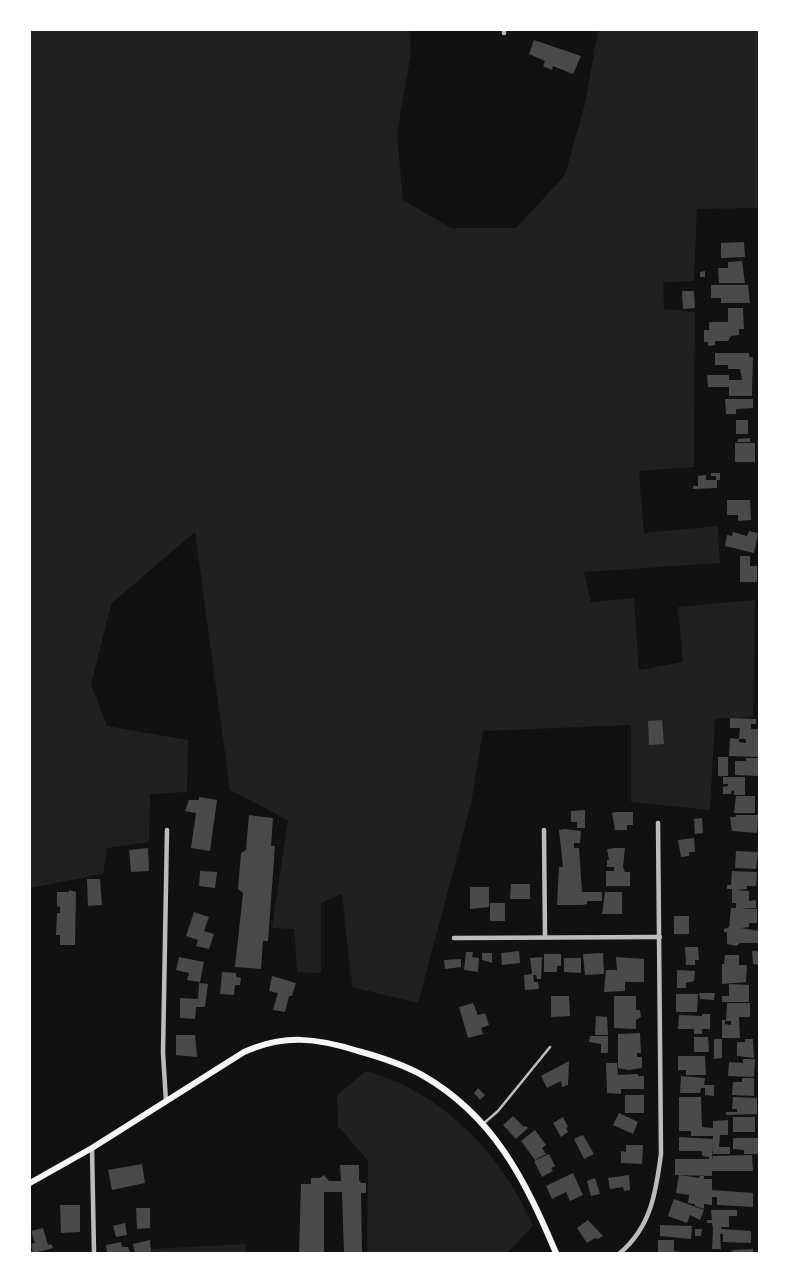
<svg xmlns="http://www.w3.org/2000/svg" width="789" height="1283" viewBox="0 0 789 1283" font-family="Lato,sans-serif">
	<style>
		.green { fill: #202020 }
		.building { fill: #4a4a4a; fill-rule: evenodd }
		.lines { fill: none; stroke-linecap: round; stroke-linejoin: round }
		.service { stroke: #bcbcbc; stroke-width: 2.5 }
		.minor { stroke: #bcbcbc; stroke-width: 4.5 }
		.secondary { stroke: #f5f5f5; stroke-width: 6 }
	</style>
	<rect width="100%" height="100%" fill="#111"/>
	<g class="green">
		<path d="M30,30H409L411,52L397,134L403,200L451,228H516L565,175L585,104L598,30H759V208L697,209L694,281L663,282L664,309L695,312L694,467L639,471L644,533L718,526L720,563L584,572L591,602L634,598L639,670L683,662L678,607L755,600L753,717L715,719L710,810L631,802V725L483,731L471,804L418,1003L352,987L342,894L321,903V973L297,972L294,929L272,928L288,820L230,790L195,532L111,604L91,684L107,726L188,740L187,792L150,794L149,842L107,848L103,874L30,888Z"/>
		<path d="M366,1071C441,1091 503,1155 533,1226L507,1253H367L368,1161L338,1126L337,1095Z"/>
		<path d="M246,1244V1253H151L152,1249Z"/>
	</g>
	<g class="building">
		<path d="M534,40L581,56L573,74L553,66L552,70L543,66L545,61L529,54Z"/>
		<path d="M744,242L745,257L721,258V243Z"/>
		<path d="M742,261L745,283H719L718,268H728V262Z"/>
		<path d="M705,271V277H700V272Z"/>
		<path d="M711,285H748L750,303H721V298H711Z"/>
		<path d="M682,291H694L695,308L683,309Z"/>
		<path d="M728,308H743L744,329H739V335L731,336L728,341H715V345L708,346V342H704V330H709V322H728Z"/>
		<path d="M715,353H749V357H753L752,396H729V387H708L707,375H729V380H742L740,369H728V365H715Z"/>
		<path d="M725,399H753V408L736,409V414H726Z"/>
		<rect x="736" y="420" width="12" height="14"/>
		<path d="M750,438V442H737L738,439Z"/>
		<rect x="735" y="443" width="20" height="19"/>
		<path d="M711,473H720V480H716V476H711Z"/>
		<path d="M706,475V480H717V488L693,489V486H698V476Z"/>
		<path d="M727,500H750L751,520L738,521V515H727Z"/>
		<path d="M749,531L758,533L754,553L725,546L727,535L732,536L733,532L747,536Z"/>
		<path d="M740,556H750V566H757V582H740Z"/>
		<path d="M730,718L756,719V724H751V729H759V757L729,756L730,738L739,739L740,728H730ZM739,739H746V743L739,742Z"/>
		<path d="M662,720L664,744L649,745L648,721Z"/>
		<rect x="718" y="757" width="10" height="19"/>
		<path d="M746,758H759V776L735,775V761H746Z"/>
		<path d="M723,777H745V795H734V791L732,790L731,794H723V787L728,786V784H723Z"/>
		<path d="M736,796H755V813H734Z"/>
		<path d="M199,797L217,800L210,851L191,848L196,813L185,811L189,800H199Z"/>
		<path d="M585,810V828H577V822H571V811Z"/>
		<path d="M615,812H633V825H627V830H615L612,813Z"/>
		<path d="M249,815L273,818L271,846H275L268,941H263L261,969L235,967L243,893L238,889L241,853L246,850Z"/>
		<path d="M736,815H758L757,833L732,831L730,817H736Z"/>
		<path d="M702,818L703,833L695,834L694,819Z"/>
		<path d="M565,829L581,831L580,843H574V848H579L582,892H602V901H587V904L582,905H557L559,867H563L559,830Z"/>
		<path d="M694,838L695,852H689V856L681,857L678,840Z"/>
		<path d="M148,848L149,871L131,872L129,850Z"/>
		<path d="M614,848H625L623,867L625,872H630V886H606V871H614V867H607V860H609L607,849Z"/>
		<path d="M736,851L758,852L756,869L735,868Z"/>
		<path d="M200,871L217,872L215,888L199,886Z"/>
		<path d="M732,871L757,872L756,886H747V889L737,890L749,891V901L756,900V908L740,909H757V923H749V927L741,928L759,931V943H740L736,946L727,944V932H724V929L729,927L731,908H736V903H732V889H727V885H731Z"/>
		<path d="M87,879H100L102,905L88,906Z"/>
		<path d="M511,884H530V899H510Z"/>
		<path d="M470,887H489V907L470,909Z"/>
		<path d="M69,890L76,892L75,945H60V935H56L57,913H60V906L57,907V892H69Z"/>
		<path d="M605,892H622V914H602Z"/>
		<rect x="490" y="903" width="15" height="18"/>
		<path d="M194,912L209,917L204,931L214,934L209,949L196,946L198,940L186,936Z"/>
		<rect x="674" y="916" width="15" height="18"/>
		<path d="M685,947H698L699,960H695V965H686Z"/>
		<path d="M519,951L520,963L502,965L501,953Z"/>
		<path d="M752,951H759V965L753,964Z"/>
		<path d="M466,952H473L472,957L479,958L478,972L464,970Z"/>
		<path d="M482,953H492V963L482,960Z"/>
		<path d="M603,953L604,974L585,975L583,954Z"/>
		<path d="M544,954H561V966H557V972H544Z"/>
		<path d="M725,955H739V965H747L746,982L722,984V964H724Z"/>
		<path d="M179,957L204,962L200,982L187,980L189,973L176,970Z"/>
		<path d="M542,957L541,979H537L536,975H533L534,982H538L539,989L525,990L524,975L532,974L530,958Z"/>
		<path d="M616,957L644,959V982H625V991L604,992L606,970H617Z"/>
		<path d="M564,958H581V973L564,972Z"/>
		<path d="M461,959V967L445,969L444,960Z"/>
		<path d="M677,970L695,971L694,981L686,983V988H677Z"/>
		<path d="M222,972L236,973V977L241,978L240,985H235L234,995L220,994Z"/>
		<path d="M272,976L296,983L292,996H289L285,1012L273,1010L278,993L269,991Z"/>
		<path d="M199,983L208,984L205,1007H196L195,1019L180,1018V998L198,999Z"/>
		<path d="M729,984L749,985V1002H722V996H729Z"/>
		<path d="M699,993H715L714,1000L700,999Z"/>
		<path d="M676,994H698L697,1012H676Z"/>
		<path d="M551,996H569L570,1016L551,1017Z"/>
		<path d="M614,996H636V1010H640L641,1017L636,1020V1029L614,1028Z"/>
		<path d="M473,1003L478,1015L485,1013L489,1025L481,1028L483,1034L468,1038L459,1007Z"/>
		<path d="M727,1003H750V1017H739L740,1038H722V1020H725V1024L731,1025V1021H726Z"/>
		<path d="M702,1014H710V1029H702V1034H694V1029H678L679,1015L702,1016Z"/>
		<path d="M596,1016L607,1017L608,1035H595Z"/>
		<path d="M640,1033L641,1053H637V1057H642V1068L629,1070L618,1068V1034Z"/>
		<path d="M176,1035H195L197,1057L176,1055Z"/>
		<path d="M590,1036H608V1053H601V1044L589,1042Z"/>
		<path d="M694,1037H708L709,1052H694Z"/>
		<path d="M714,1039H722V1058L714,1059Z"/>
		<path d="M745,1039H753L754,1058L737,1056V1042H745Z"/>
		<path d="M678,1056H705L706,1075H686V1070H678Z"/>
		<path d="M743,1059H755L754,1077L728,1076L729,1062L743,1063Z"/>
		<path d="M569,1061L568,1085L562,1087L561,1081L547,1088L541,1076Z"/>
		<path d="M606,1063H617L618,1075L638,1074V1076H644V1089H621V1094L607,1093Z"/>
		<path d="M681,1076L705,1078L704,1085H714V1096L705,1095V1088H701L700,1093H680Z"/>
		<path d="M742,1078H754V1096L732,1095L733,1082H742Z"/>
		<path d="M478,1088L485,1095L480,1100L474,1093Z"/>
		<rect x="625" y="1095" width="19" height="18"/>
		<path d="M679,1097H701L702,1127L713,1128V1121L728,1120V1135H720L719,1147H730V1154H713V1146L712,1161L713,1156L752,1155L753,1171H712V1176L675,1175V1159H709V1157L702,1156V1151H679V1137L713,1139V1136H691V1131H679Z"/>
		<path d="M733,1097L757,1098V1114L726,1115V1112H737V1109H732Z"/>
		<path d="M619,1113L638,1122L633,1134L613,1125Z"/>
		<path d="M513,1116L524,1127L526,1126L528,1128L516,1139L503,1125Z"/>
		<path d="M563,1117L568,1127L566,1128L568,1132L561,1137L553,1123Z"/>
		<rect x="733" y="1117" width="22" height="15"/>
		<path d="M535,1130L546,1145L542,1148L546,1154L535,1160L521,1141Z"/>
		<path d="M583,1135L594,1154L584,1159L574,1139Z"/>
		<path d="M733,1138H759V1154H744V1150L733,1149Z"/>
		<path d="M626,1145H643L642,1164L621,1163V1151L626,1152Z"/>
		<path d="M549,1154L555,1166L551,1168L553,1171L542,1177L534,1161Z"/>
		<path d="M142,1164L145,1183L112,1190L108,1170Z"/>
		<path d="M340,1165H359V1180L361,1183H366V1193H361L362,1253H344L342,1192H324V1253H299L301,1184H311V1178H320L324,1175L329,1181H341Z"/>
		<path d="M573,1173L583,1195L570,1201L566,1192L552,1199L546,1186Z"/>
		<path d="M629,1175L630,1190L624,1191L623,1187L610,1189L608,1178Z"/>
		<path d="M679,1175L699,1178L700,1176H704V1179H712V1205L704,1204V1209L695,1206V1204L688,1203L689,1195L676,1193Z"/>
		<path d="M595,1178L600,1194L591,1196L587,1181Z"/>
		<path d="M712,1190L753,1193V1207L717,1205V1197H712Z"/>
		<path d="M674,1199L704,1210L700,1220L690,1215L687,1223L668,1216Z"/>
		<path d="M60,1205H80V1232L61,1233Z"/>
		<path d="M136,1208H150V1228L137,1229Z"/>
		<path d="M711,1210H737V1216H729V1227H721V1229L751,1231V1243L723,1242V1234H720L721,1249H712L713,1228L712,1223H707V1220H712Z"/>
		<path d="M588,1220L603,1236L598,1239L595,1238L587,1243L577,1228Z"/>
		<path d="M125,1223L127,1235L116,1237L113,1226Z"/>
		<path d="M660,1225L692,1226L691,1239L660,1236Z"/>
		<path d="M43,1228L48,1245L51,1244L53,1248L33,1253L31,1244L35,1243L31,1231Z"/>
		<path d="M695,1229H702L701,1236H695Z"/>
		<path d="M150,1240L151,1252L135,1253L133,1244Z"/>
		<path d="M658,1240H674V1251L688,1253H658Z"/>
		<path d="M121,1242L122,1247H128L130,1253H107L106,1245Z"/>
		<path d="M753,1249V1253H731L733,1250Z"/>
	</g>
	<g class="lines">
		<path class="service" d="M483,1124L498,1111L550,1047"/>
		<g class="minor">
			<path d="M504,30V33"/>
			<path d="M544,830L545,937"/>
			<path d="M454,938L660,937"/>
			<path d="M166,1102L163,1053L167,830"/>
			<path d="M92,1148L94,1253"/>
			<path d="M620,1253C651,1227 656,1192 661,1154L658,823"/>
		</g>
		<path class="secondary" d="M30,1183L92,1148L244,1052C284,1034 317,1038 358,1051C380,1057 402,1064 422,1075C494,1116 525,1180 556,1253"/>
	</g>
	<rect width="789" height="1283" fill="none" stroke="#ffffff" stroke-width="62"/>
</svg>
